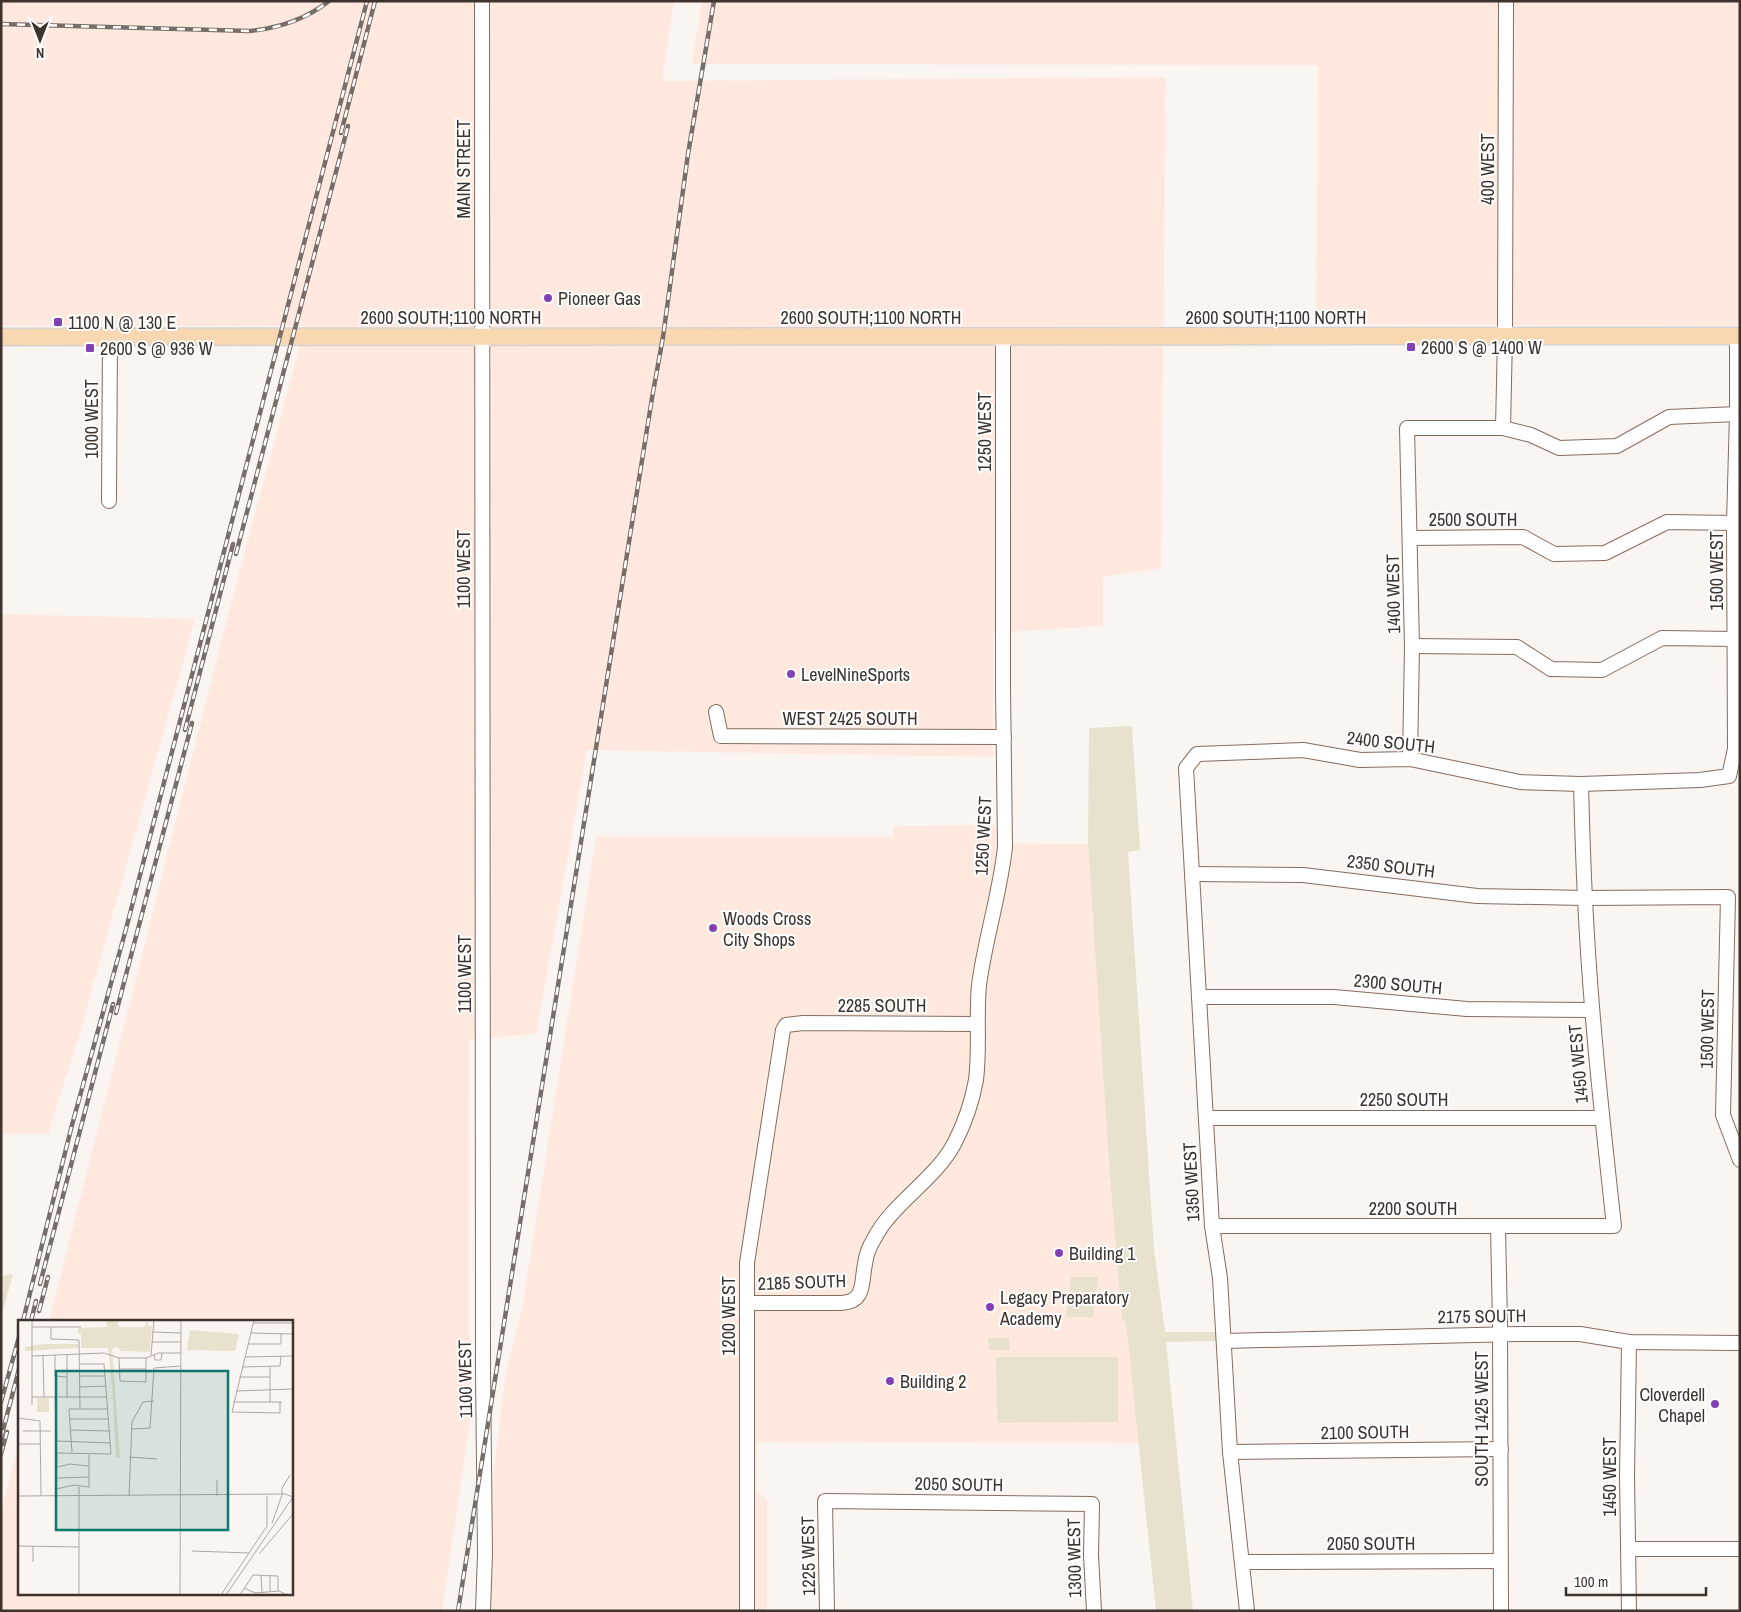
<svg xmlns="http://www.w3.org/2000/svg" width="1741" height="1612" viewBox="0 0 1741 1612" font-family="'Archivo Narrow',sans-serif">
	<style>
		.built { fill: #ffe9de }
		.green { fill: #e8e1cd }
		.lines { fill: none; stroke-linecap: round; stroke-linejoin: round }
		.minor-casing { stroke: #846c5f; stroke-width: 16 }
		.major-casing { stroke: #d5d2d1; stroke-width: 19 }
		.minor { stroke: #fff; stroke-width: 14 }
		.major { stroke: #f9d7b1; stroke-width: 16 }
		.rail-casing { stroke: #786e69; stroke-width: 4.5 }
		.rail { stroke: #fff; stroke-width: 2.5; stroke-dasharray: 8; stroke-linecap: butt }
		.poi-dot { fill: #8240b5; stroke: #fff; stroke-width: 2 }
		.labels { text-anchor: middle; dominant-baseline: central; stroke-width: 4; stroke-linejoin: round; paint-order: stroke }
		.street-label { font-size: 18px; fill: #3e332d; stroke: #fff }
		.poi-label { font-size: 18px; fill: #3e332d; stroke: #fff; text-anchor: start }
		.inset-road { fill: none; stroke: #afa7a3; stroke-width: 1 }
		.view { fill: #0f766e; fill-opacity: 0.15; stroke: #0f766e; stroke-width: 2.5 }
		.inset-edge { fill: none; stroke: #3e332d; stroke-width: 2.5 }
	</style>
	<rect width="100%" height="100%" fill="#fbf5f2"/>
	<g class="built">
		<path d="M1,1H674L662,81L1166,77L1161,568L1103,577V626L993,633V757L587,750L536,1034L469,1040L470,1422L442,1611H1V1512L19,1442V1593H291V1321H49L230,607L305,326H1Z"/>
		<path d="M702,1H1740V326L1316,324L1318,65L692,64Z"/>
		<path d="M1,614L195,619L79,1036L48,1134H1Z"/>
		<path d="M996,825L997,843L1088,844L1110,1178L1122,1319L1126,1322L1140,1443L757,1442L756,1490L767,1499V1611H487L491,1492L506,1372L522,1309L596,837H893V826Z"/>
	</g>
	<g class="green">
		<path d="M1132,726L1140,850L1128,852L1154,1249L1165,1332H1217V1341L1166,1342L1193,1611H1156L1126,1322L1122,1319L1110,1178L1088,844L1089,728Z"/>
		<path d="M13,1274L1,1318V1276Z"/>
		<path d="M1071,1277H1098L1093,1317H1066Z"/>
		<path d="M988,1338H1009L1010,1350H989Z"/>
		<path d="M996,1357H1118V1422L997,1423Z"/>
	</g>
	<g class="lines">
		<g class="minor-casing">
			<g id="minor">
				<path d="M482,1L483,1371L485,1554L483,1611"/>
				<path d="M1503,428L1505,336L1506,1"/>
				<path d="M109,501L110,337"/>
				<path d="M1411,538L1523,537L1554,554L1605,553L1667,522L1734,523"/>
				<path d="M1412,646L1517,647L1551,669L1602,670L1662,638L1735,639"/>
				<path d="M716,712L721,736L1004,737"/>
				<path d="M1410,759L1412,646L1407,428H1503L1531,435L1559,448L1617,446L1669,417L1737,414"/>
				<path d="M1192,874L1303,875L1477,896L1585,898L1728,897L1723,1115L1740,1160"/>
				<path d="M1199,997H1334L1467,1009L1592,1010"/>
				<path d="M1206,1118H1602"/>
				<path d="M1212,1226H1614C1602,1117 1590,1008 1585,898C1583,860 1582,822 1581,784"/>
				<path d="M1498,1227L1500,1323L1501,1611"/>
				<path d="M747,1303H841C866,1302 861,1282 865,1264C866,1255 869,1247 874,1239C893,1202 934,1181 954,1144C965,1123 972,1102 976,1080C980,1048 976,1016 979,985C985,939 1000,894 1005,847L1003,687V337"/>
				<path d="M1224,1341L1517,1334H1580L1629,1342L1740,1343"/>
				<path d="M1629,1342L1627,1476L1629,1611"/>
				<path d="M1230,1452L1501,1449"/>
				<path d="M1629,1549H1740"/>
				<path d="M1243,1562L1500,1561"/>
				<path d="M747,1611V1263L783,1030L786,1025L803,1023L977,1024"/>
				<path d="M827,1611L825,1501L1092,1504L1091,1555L1094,1611"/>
				<path d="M1247,1611L1230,1452L1220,1278L1212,1226L1186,768L1197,754L1303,750L1360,760L1410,759L1520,782L1581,784L1700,780L1729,776L1735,749L1734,523L1737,414V336"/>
			</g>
		</g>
		<g class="major-casing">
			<path id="major" d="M1,337L1740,336"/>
		</g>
		<use href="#minor" class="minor"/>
		<use href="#major" class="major"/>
		<g class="rail-casing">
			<g id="rail">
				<path d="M1,24L250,31C279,28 305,20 329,1"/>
				<path d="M341,133L375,1"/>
				<path d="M236,554L348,126"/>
				<path d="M185,730L233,544"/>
				<path d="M116,1013L192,723"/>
				<path d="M40,1284L113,1004"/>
				<path d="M39,1311L48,1277"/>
				<path d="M23,1321L72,1125L126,929L367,1"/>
				<path d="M31,1321L36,1301"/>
				<path d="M1,1402L19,1337"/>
				<path d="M1,1438L19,1369"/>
				<path d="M1,1454L7,1432"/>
				<path d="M458,1611L652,398L663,337L688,154L714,1"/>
			</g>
		</g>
		<use href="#rail" class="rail"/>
	</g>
	<g class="poi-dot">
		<circle cx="548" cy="298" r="5"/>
		<rect x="53" y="317" width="10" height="10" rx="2.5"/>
		<rect x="1406" y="342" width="10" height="10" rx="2.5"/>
		<rect x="85" y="343" width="10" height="10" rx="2.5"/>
		<circle cx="791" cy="674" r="5"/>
		<circle cx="713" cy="928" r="5"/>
		<circle cx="1059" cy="1253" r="5"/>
		<circle cx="990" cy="1307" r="5"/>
		<circle cx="890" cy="1381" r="5"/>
		<circle cx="1715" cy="1404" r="5"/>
	</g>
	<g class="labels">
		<g class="street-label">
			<text transform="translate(463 169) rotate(-90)">MAIN STREET</text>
			<text transform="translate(1487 169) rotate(-90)">400 WEST</text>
			<text x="451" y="317">2600 SOUTH;1100 NORTH</text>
			<text x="871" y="317">2600 SOUTH;1100 NORTH</text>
			<text x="1276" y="317">2600 SOUTH;1100 NORTH</text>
			<text transform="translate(91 419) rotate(-90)">1000 WEST</text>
			<text transform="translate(984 432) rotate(-90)">1250 WEST</text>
			<text x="1473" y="519">2500 SOUTH</text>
			<text transform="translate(463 569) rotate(-90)">1100 WEST</text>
			<text transform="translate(1716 571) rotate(-90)">1500 WEST</text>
			<text transform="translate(1393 594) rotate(-91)">1400 WEST</text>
			<text x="850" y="718">WEST 2425 SOUTH</text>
			<text transform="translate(1391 742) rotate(6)">2400 SOUTH</text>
			<text transform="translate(983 836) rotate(-87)">1250 WEST</text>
			<text transform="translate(1391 866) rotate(7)">2350 SOUTH</text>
			<text transform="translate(464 974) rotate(-90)">1100 WEST</text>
			<text transform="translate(1398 984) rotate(5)">2300 SOUTH</text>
			<text x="882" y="1005">2285 SOUTH</text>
			<text transform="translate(1707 1029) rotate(-89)">1500 WEST</text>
			<text transform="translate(1578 1064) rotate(-95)">1450 WEST</text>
			<text x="1404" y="1099">2250 SOUTH</text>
			<text transform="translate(1191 1182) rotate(-93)">1350 WEST</text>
			<text x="1413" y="1208">2200 SOUTH</text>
			<text transform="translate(802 1282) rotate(-2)">2185 SOUTH</text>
			<text transform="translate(728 1316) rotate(-90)">1200 WEST</text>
			<text transform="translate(1482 1316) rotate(-1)">2175 SOUTH</text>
			<text transform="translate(465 1379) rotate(-91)">1100 WEST</text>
			<text transform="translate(1481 1419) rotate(-90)">SOUTH 1425 WEST</text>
			<text transform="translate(1365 1432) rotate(-1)">2100 SOUTH</text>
			<text transform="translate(1609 1477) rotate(-90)">1450 WEST</text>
			<text transform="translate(959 1484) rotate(1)">2050 SOUTH</text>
			<text x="1371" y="1543">2050 SOUTH</text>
			<text transform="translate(808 1556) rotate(-91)">1225 WEST</text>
			<text transform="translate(1074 1558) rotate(-91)">1300 WEST</text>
		</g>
		<g class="poi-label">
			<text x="558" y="298">Pioneer Gas</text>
			<text x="68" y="322">1100 N @ 130 E</text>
			<text x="1421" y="347">2600 S @ 1400 W</text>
			<text x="100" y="348">2600 S @ 936 W</text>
			<text x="801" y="674">LevelNineSports</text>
			<text x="723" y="918">Woods Cross<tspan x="723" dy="21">City Shops</tspan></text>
			<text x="1069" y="1253">Building 1</text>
			<text x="1000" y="1297">Legacy Preparatory<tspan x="1000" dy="21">Academy</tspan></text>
			<text x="900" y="1381">Building 2</text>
			<text x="1705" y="1394" text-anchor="end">Cloverdell<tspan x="1705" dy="21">Chapel</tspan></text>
		</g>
	</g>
	<g transform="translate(18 1320)">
		<rect width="275" height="275" fill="#fbf5f2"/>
		<path d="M88,0H99L101,7H126L131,0L130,6H134L132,32L102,31L100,27L94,28L102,138H98L95,79L90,78L95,77L90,28H63V14L60,13V8L89,7ZM172,10L221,14L217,31L169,30ZM27,24H60V28L7,31V27ZM19,78H31V92H19Z" fill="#e8e1cd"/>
		<path class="inset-road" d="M14,0V85M145,0H163M236,0L214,92L262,93V82M236,3H275M14,7H63M33,7V19L61,20L62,89M134,12L163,13M233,13L275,14M134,22H163M230,24H263V13M49,34V77M136,34L137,40H143L144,33M37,35V56L49,57M133,35L136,0M14,36L86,33L101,38H128L140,33H163M25,36L26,77M227,37L275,36M101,38L102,61L128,62V38M224,47L262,46L263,36M252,47V82M102,49H128M62,56H87M221,57H252M62,67L88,66M218,71L275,69M14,77H89M37,77L39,121L92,123M215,82H264M0,98L22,101L23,176M52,99H91M113,109L132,108L136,48L163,46M53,110L91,111M5,111H33M0,124H22M54,132L51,89H90M111,137L139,139M39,147L52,144L70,146M39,158L71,157M38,169L56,165L71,167V135M264,175V168L272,155M0,176L267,174L275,177M38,176L39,133L93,134L86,44H62M111,176L114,102L125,82L136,81M199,176V160M254,203L264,175M0,226L61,227M15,226V242M174,231L231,233M241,234L275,194M243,255L244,272M226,268L237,273L261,271L269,275M252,271V255M61,275V167M162,275L163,0M203,275L249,206V176M208,275L275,177M222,275L235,255L260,256V271"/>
		<path class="view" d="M38,51H210V210H38Z"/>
		<rect width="275" height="275" class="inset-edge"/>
	</g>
	<rect width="1741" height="1612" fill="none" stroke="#3e332d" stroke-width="5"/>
	<g transform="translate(40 40) rotate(180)" stroke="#ffffff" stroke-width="4" paint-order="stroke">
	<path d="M0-4L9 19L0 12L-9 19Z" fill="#3e332d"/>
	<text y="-8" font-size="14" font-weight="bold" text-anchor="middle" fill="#3e332d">N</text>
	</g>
	<path d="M1566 1587v8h140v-8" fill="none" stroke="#3e332d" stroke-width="2.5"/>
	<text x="1574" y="1587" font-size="15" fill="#3e332d" stroke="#ffffff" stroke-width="4" paint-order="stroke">100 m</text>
</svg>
